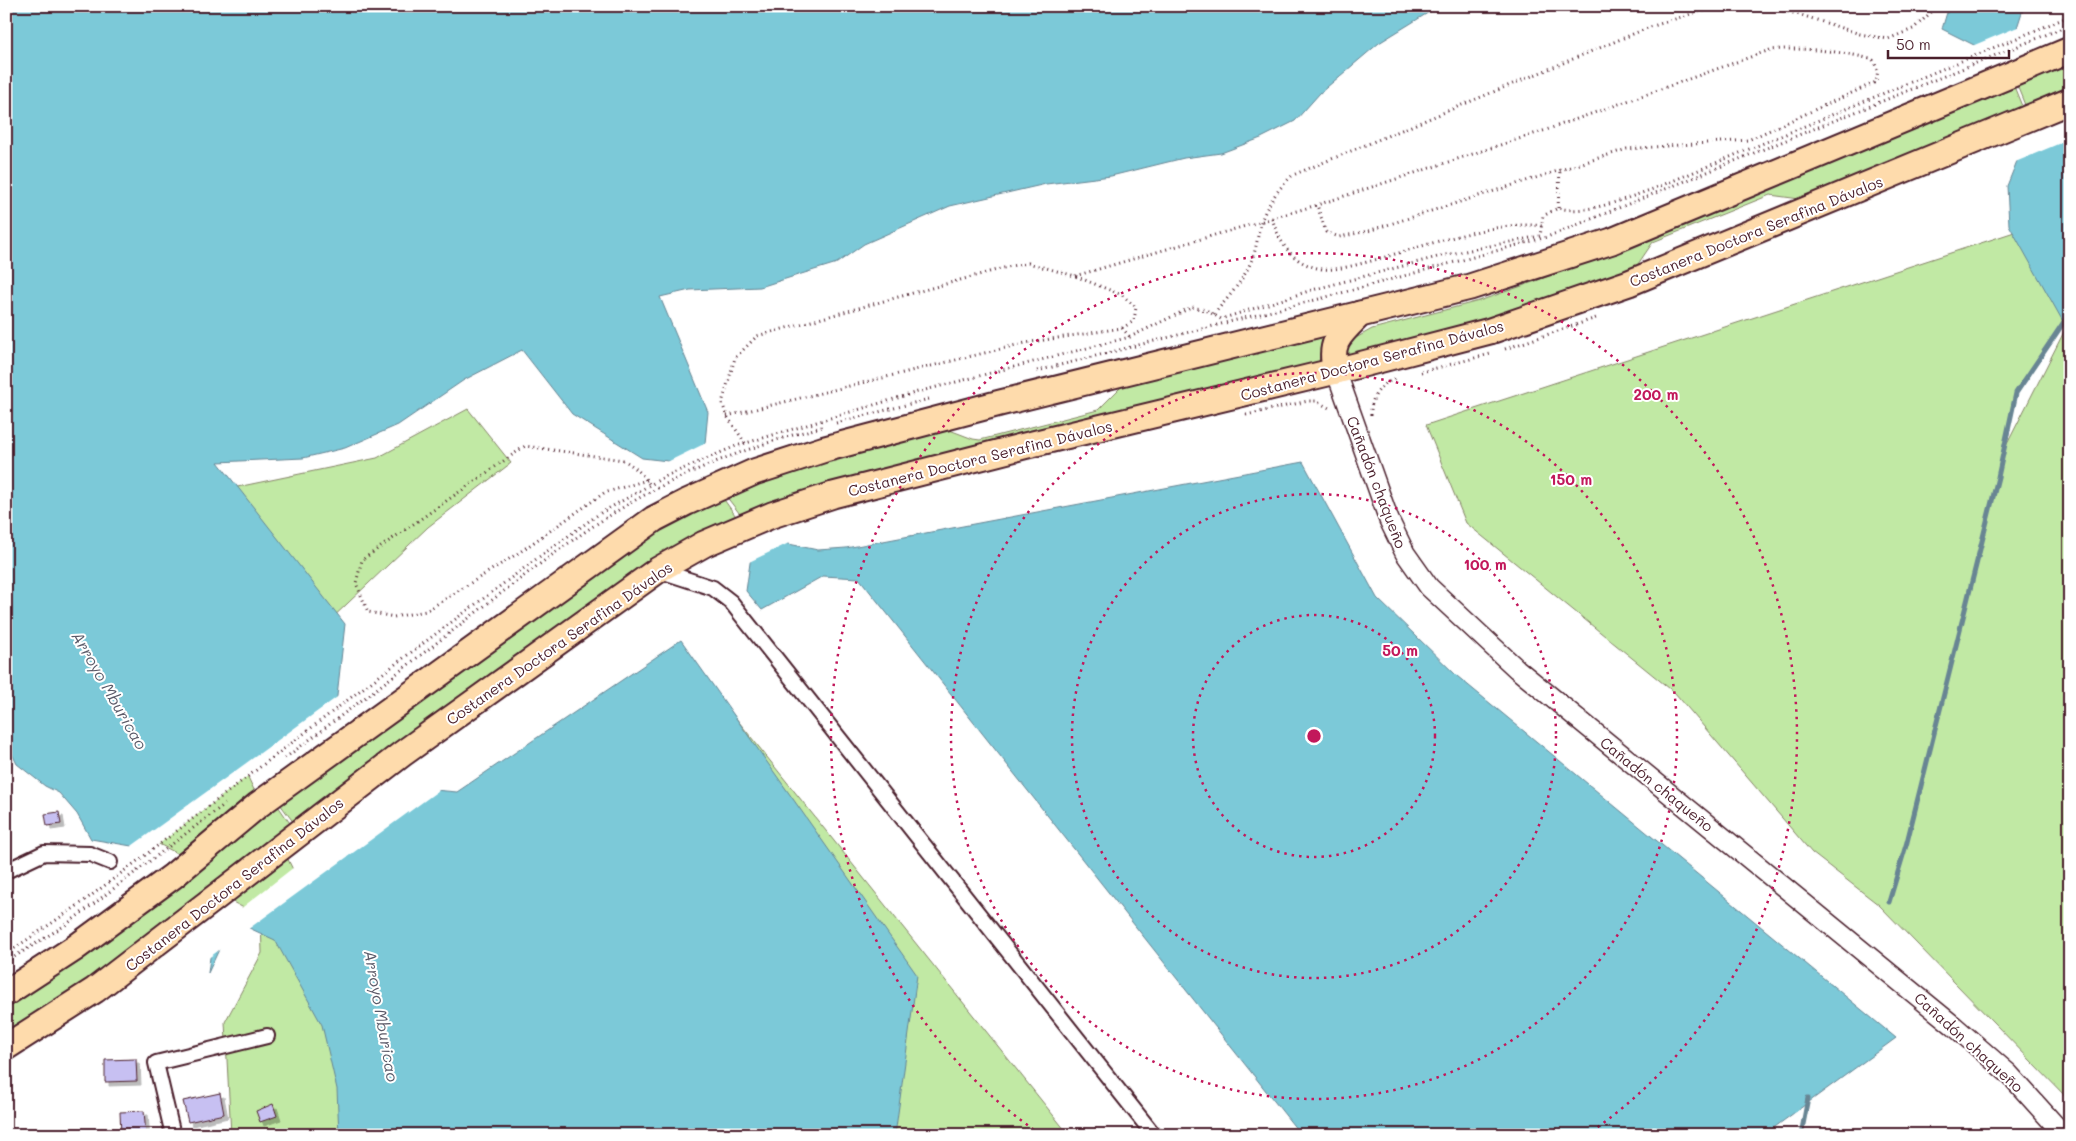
<svg xmlns="http://www.w3.org/2000/svg" width="2076" height="1141" viewBox="0 0 2076 1141" font-family="Mali,sans-serif">
	<style>
		.green { fill: #c1e9a4; stroke: #868468 }
		.water { fill: #7bc9d8; stroke: #678593 }
		.pier { fill: #fff }
		.lines { fill: none; stroke-linecap: round; stroke-linejoin: round }
		.stream { stroke: #678593; stroke-width: 5 }
		.building { fill: #c7c0f2; stroke: #4a1f2b; filter: url(#shadow) }
		.street-casing { stroke: #4a1f2b; stroke-width: 18 }
		.secondary-casing { stroke: #4a1f2b; stroke-width: 22 }
		.highway-casing { stroke: #4a1f2b; stroke-width: 29 }
		.path { stroke: #4a1f2b; stroke-width: 3; stroke-dasharray: 1 4; stroke-linecap: butt }
		.street { stroke: #fff; stroke-width: 14 }
		.secondary { stroke: #fff; stroke-width: 19 }
		.highway { stroke: #fedbac; stroke-width: 25 }
		.ring { fill: none; stroke: #c2185b; stroke-width: 2.5; stroke-dasharray: 2.5 5 }
		.labels { text-anchor: middle; dominant-baseline: central; stroke-width: 4; stroke-linejoin: round; paint-order: stroke }
		.street-label { font-size: 15px; fill: #4a1f2b; stroke: #fff }
		.water-label { font-size: 16px; font-style: italic; fill: #5b5a68; stroke: #fff }
		.centre { fill: #c2185b; stroke: #fff; stroke-width: 2.5 }
		.ring-label { font-size: 15px; text-anchor: middle; font-weight: bold; fill: #c2185b; stroke: #fff; stroke-width: 4; stroke-linejoin: round; paint-order: stroke }
	</style>
	<defs>
		<filter id="shadow"><feDropShadow dx="4" dy="4" stdDeviation="0" flood-color="#0004"/></filter>
	</defs>
	<rect width="100%" height="100%" fill="#fff"/>
	<filter id="ink" filterUnits="userSpaceOnUse"><feTurbulence type="fractalNoise" baseFrequency=".02" numOctaves="2"/><feDisplacementMap in="SourceGraphic" scale="10" xChannelSelector="R" yChannelSelector="G"/><feConvolveMatrix kernelMatrix="1 2 1 2 8 2 1 2 1" color-interpolation-filters="sRGB"/></filter>
	<g filter="url(#ink)">
		<g class="green">
			<path d="M2070,60V94L2027,110L2016,83Z"/>
			<path d="M2013,84L2024,111L1807,200L1770,195L1653,242L1636,267L1608,282L1485,319L1347,357L1344,353L1354,339L1372,329L1479,301L1533,282L1674,227Z"/>
			<path d="M2048,221L2070,313L2016,393L2004,450L2070,320V1101L1879,905L1812,853L1675,693L1466,523L1426,425Z"/>
			<path d="M1324,336L1319,362L743,518L726,496L778,473L947,429L973,439L980,440L1098,410L1124,384Z"/>
			<path d="M468,409L511,463L428,527L328,622L246,773L266,815L278,806L294,829L279,841L301,886L748,1135H231L225,1022L262,953L261,917L225,898L113,965L6,1036V1003L190,860L151,840L6,535L377,458Z"/>
			<path d="M722,497L738,519L613,587L558,626L297,827L280,804L645,535Z"/>
			<path d="M687,657L1069,1135H767Z"/>
		</g>
		<g class="water">
			<path d="M6,6H1439L1379,43L1320,93L1295,121L1261,138L1221,153L1184,158L1111,176L1046,184L950,206L864,244L837,263L798,275L760,287L690,290L660,297L708,412L704,454L686,463L642,458L572,414L522,350L464,380L398,425L345,448L303,458L218,462L345,624L336,705L149,849L91,839L77,814L59,793L45,786L17,764L6,742Z"/>
			<path d="M1949,6H2024L2014,37L1984,50L1942,29Z"/>
			<path d="M2054,134L2070,140V334L2009,225L2007,186L2023,146Z"/>
			<path d="M1303,462L1377,598L1457,676L1896,1038L1764,1135H1301L859,578L823,576L762,610L746,591L752,549L769,540L818,550L846,548Z"/>
			<path d="M681,640L917,975L895,1135H339L337,1089L322,1025L275,940L247,927L223,941L208,973L213,934L401,787L457,792Z"/>
		</g>
		<g class="pier">
			<path d="M2020,26L2015,40L1985,52L1972,46Z"/>
			<path d="M2054,131L2070,138V139L2013,163L2022,144Z"/>
			<path d="M708,442L706,455L687,465L665,463Z"/>
			<path d="M768,537L791,542L747,563L750,547Z"/>
			<path d="M340,695L338,707L150,851L129,848Z"/>
			<path d="M399,785L442,788L247,930L224,943L222,948L207,959L211,932Z"/>
		</g>
		<g class="lines">
			<g class="stream">
				<path d="M1889,902L1907,842L1998,477L2016,393L2070,313"/>
				<path d="M1801,1135L1808,1098"/>
			</g>
		</g>
		<g class="building">
			<path d="M59,812L61,824L47,826L45,814Z"/>
			<path d="M136,1059L137,1081L105,1082V1060Z"/>
			<path d="M220,1093L224,1114L188,1122L183,1101Z"/>
			<path d="M273,1104L277,1116L260,1122L256,1111Z"/>
			<path d="M144,1111L146,1135H121L120,1112Z"/>
		</g>
		<g class="lines">
			<g class="street-casing">
				<g id="street">
					<path d="M658,570L713,588L731,602L1154,1135"/>
					<path d="M6,871L44,853L90,854L110,862"/>
					<path d="M173,1135L156,1063L267,1036"/>
				</g>
			</g>
			<g class="secondary-casing">
				<path id="secondary" d="M1336,371L1389,520L1405,553L1429,587L1517,669L1954,1026L2009,1074L2064,1135"/>
			</g>
			<g class="highway-casing">
				<g id="highway">
					<path d="M1336,371C1328,342 1340,334 1360,314"/>
					<path d="M6,993L75,948L173,876L258,805L654,519L687,502L754,472L825,449L1000,403L1470,287L1612,241L2070,50"/>
					<path d="M6,1047L95,990L402,754L658,570L704,544L772,515L833,495L1024,446L1336,371L1490,331L1629,283L2070,101"/>
				</g>
			</g>
			<g class="path">
				<path d="M1558,208L1560,170"/>
				<path d="M1272,218C1280,245 1293,264 1322,269C1337,271 1364,263 1378,259C1421,247 1500,219 1542,226"/>
				<path d="M1075,276L1317,205L1546,130L1770,50C1799,47 1846,51 1873,60L1878,70L1876,82L1748,140L1627,149L1368,231L1339,237L1326,232L1317,205"/>
				<path d="M1214,314C1227,299 1242,282 1250,264C1257,250 1257,236 1261,222C1266,206 1280,186 1293,175L1650,27L1697,12L1736,7L1768,8L1798,14L1860,34L1888,39L1913,29L1938,6"/>
				<path d="M1122,328L1130,337"/>
				<path d="M1505,349L1599,317"/>
				<path d="M1037,371L1319,299L1547,237L2070,25"/>
				<path d="M1421,372L1490,354"/>
				<path d="M1246,415L1308,401H1316L1331,409"/>
				<path d="M1371,415C1370,397 1380,385 1396,378"/>
				<path d="M727,416L1025,343L1122,328L1134,321L1136,307L1122,295L1075,276L1028,263L1011,266L757,336L735,358L722,403L727,416L745,443"/>
				<path d="M836,423L929,399"/>
				<path d="M647,480L604,493L517,554L426,611L394,617L368,612L356,583L362,560L525,446L623,460C636,467 642,474 650,485"/>
				<path d="M285,758C353,707 420,656 487,604C545,560 603,514 670,482C718,459 771,440 822,427"/>
				<path d="M6,954L80,904L148,853L362,689L539,557L599,514L664,477L736,446L921,391L1130,337L1192,307L1206,310L1221,319L1312,290L1445,255L1540,236L1543,216L1558,208C1588,215 1624,199 1653,189L2070,16"/>
				<path d="M6,962L67,924L225,804"/>
			</g>
			<use href="#street" class="street"/>
			<use href="#secondary" class="secondary"/>
			<use href="#highway" class="highway"/>
		</g>
	</g>
	<g class="ring">
		<circle cx="1314" cy="736" r="121"/>
		<circle cx="1314" cy="736" r="242"/>
		<circle cx="1314" cy="736" r="363"/>
		<path d="M1040 1134A483 483 0 1 1 1588 1134"/>
	</g>
	<g class="labels">
		<g class="street-label">
			<text transform="translate(1756 231) rotate(-22)">Costanera Doctora Serafina Dávalos</text>
			<text transform="translate(1372 360) rotate(-15)">Costanera Doctora Serafina Dávalos</text>
			<text transform="translate(980 458) rotate(-14)">Costanera Doctora Serafina Dávalos</text>
			<text transform="translate(1377 482) rotate(69)">Cañadón chaqueño</text>
			<text transform="translate(559 643) rotate(-35)">Costanera Doctora Serafina Dávalos</text>
			<text transform="translate(1657 784) rotate(39)">Cañadón chaqueño</text>
			<text transform="translate(234 884) rotate(-38)">Costanera Doctora Serafina Dávalos</text>
			<text transform="translate(1969 1042) rotate(42)">Cañadón chaqueño</text>
		</g>
		<g class="water-label">
			<text transform="translate(110 690) rotate(60)">Arroyo Mburicao</text>
			<text transform="translate(382 1016) rotate(80)">Arroyo Mburicao</text>
		</g>
	</g>
	<circle cx="1314" cy="736" r="8" class="centre"/>
	<g class="ring-label">
		<text x="1656" y="400">200 m</text>
		<text x="1571" y="485">150 m</text>
		<text x="1485" y="570">100 m</text>
		<text x="1400" y="656">50 m</text>
	</g>
	<rect width="2076" height="1141" fill="none" stroke="#fff" stroke-width="25"/>
	<rect x="12" y="12" width="2051" height="1116" fill="none" stroke="#4a1f2b" stroke-width="2" filter="url(#ink)"/>
	<path d="M1888 50v8h121v-8" fill="none" stroke="#4a1f2b" stroke-width="2.5"/>
	<text x="1896" y="50" font-size="15" fill="#4a1f2b" stroke="#ffffff" stroke-width="4" paint-order="stroke">50 m</text>
</svg>
